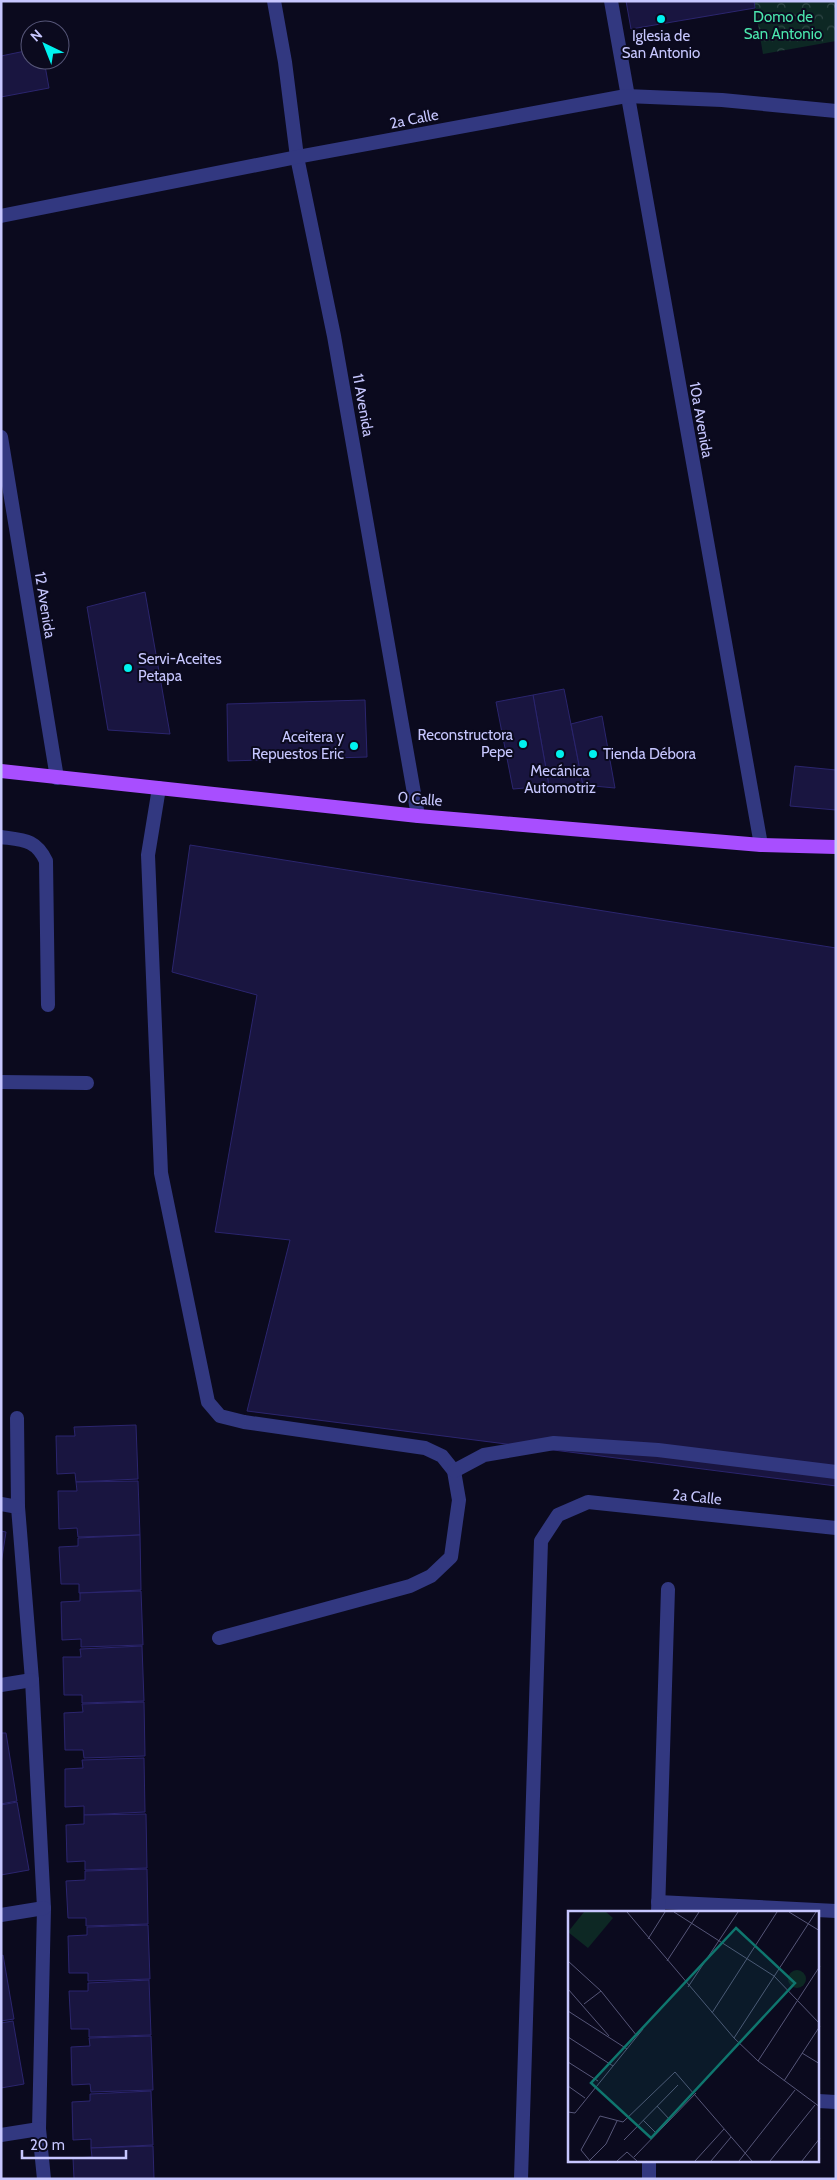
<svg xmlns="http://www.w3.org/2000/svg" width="837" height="2180" viewBox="0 0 837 2180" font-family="Cabin,sans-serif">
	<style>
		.park { fill: url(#park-crowns) }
		.building { fill: #191540; stroke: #2b256e }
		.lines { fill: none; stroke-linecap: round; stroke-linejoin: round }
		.service { stroke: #323880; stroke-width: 14 }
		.minor { stroke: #323880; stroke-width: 14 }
		.primary { stroke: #a84eff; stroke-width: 14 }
		.poi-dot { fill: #00f2ee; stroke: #0b0a1e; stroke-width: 2 }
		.labels { text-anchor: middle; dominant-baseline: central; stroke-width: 4; stroke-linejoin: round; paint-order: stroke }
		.park-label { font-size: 15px; fill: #4be7ae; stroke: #0b0a1e }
		.poi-label { font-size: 15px; fill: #c7c7ff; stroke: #0b0a1e }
		.street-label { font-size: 15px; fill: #c7c7ff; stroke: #0b0a1e }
		.inset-road { fill: none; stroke: #565678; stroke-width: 1 }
		.view { fill: #0f766e; fill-opacity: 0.15; stroke: #0f766e; stroke-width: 2.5 }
		.inset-edge { fill: none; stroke: #c7c7ff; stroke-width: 2.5 }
	</style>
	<defs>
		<pattern id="park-crowns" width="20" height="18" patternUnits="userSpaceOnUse" patternTransform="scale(1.25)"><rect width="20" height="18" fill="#0d2824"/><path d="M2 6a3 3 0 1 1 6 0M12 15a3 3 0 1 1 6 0" fill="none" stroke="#2f4645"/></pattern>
	</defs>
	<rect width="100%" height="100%" fill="#0b0a1e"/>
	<path class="park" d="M754,1H836V41L763,54Z"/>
	<g class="building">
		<path d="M626,1H754L755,8L631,29Z"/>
		<path d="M30,50V60H44L49,88L1,97V56Z"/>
		<path d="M145,592L170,734L108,730L87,607Z"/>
		<path d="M564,689L583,785L549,786L533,695Z"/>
		<path d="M533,695L549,786L513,789L496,702Z"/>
		<path d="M365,700L367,757L228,761L227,704Z"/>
		<path d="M602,716L615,788L583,785L571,724Z"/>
		<path d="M795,766L836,770V810L790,806Z"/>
		<path d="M190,845L836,948V1486L247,1411L290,1240L215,1232L257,995L172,972Z"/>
		<path d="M136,1425L138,1479L76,1482L75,1473L57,1474L56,1436H75L74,1427Z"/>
		<path d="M138,1481L140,1535L78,1537L77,1528L59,1529L58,1491H77L76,1482Z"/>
		<path d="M1,1531L6,1532L1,1564Z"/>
		<path d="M140,1535L141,1590L79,1593V1584H61L59,1547L78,1546V1538Z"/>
		<path d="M141,1591L143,1645L81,1647V1639L62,1640L61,1602L80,1601V1593Z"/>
		<path d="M142,1646L144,1701L82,1703V1695H64L63,1657H81L80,1649Z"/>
		<path d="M144,1702L145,1756L84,1758L83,1750H65L64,1713L83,1712L82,1704Z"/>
		<path d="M1,1733H6L17,1801L1,1804Z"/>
		<path d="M144,1758L145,1812L84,1815V1806L65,1807V1769L83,1768L82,1760Z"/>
		<path d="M17,1802L29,1870L1,1875V1805Z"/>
		<path d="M146,1814L147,1868L85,1870V1861L67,1862L66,1825L84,1824V1815Z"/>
		<path d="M147,1869L148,1924L86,1926V1918H68L66,1881L85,1880V1871Z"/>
		<path d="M148,1925L150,1979L88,1981V1973H69L68,1936L87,1935V1927Z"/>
		<path d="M3,1955L14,2019L1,2021V1956Z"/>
		<path d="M149,1980L151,2035L89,2037V2029H71L69,1991H88V1983Z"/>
		<path d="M13,2021L24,2084L1,2088V2023Z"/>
		<path d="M151,2036L153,2090L91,2092L90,2084L72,2085L71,2047L90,2046L89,2038Z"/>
		<path d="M151,2091L153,2145L91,2148V2139L73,2140L72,2102L90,2101V2094Z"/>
		<path d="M153,2146L154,2179H74L73,2158L92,2157L91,2148Z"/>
	</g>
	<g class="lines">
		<g class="service">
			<path d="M159,788L148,855L161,1173L208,1402L220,1416L244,1422L425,1448L442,1456L454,1471L459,1500L451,1557L431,1576L410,1586L219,1638"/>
			<path d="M1,837C23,840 36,839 46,861L48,1005"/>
			<path d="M1,1082L87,1083"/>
			<path d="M454,1471L484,1455L554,1443L658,1450L836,1472"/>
		</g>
		<g class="minor">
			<path d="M274,1L285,62L297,157L334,336L418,816"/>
			<path d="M611,1L761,845"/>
			<path d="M1,216L297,157L626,96L722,100L836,111"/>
			<path d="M1,437L57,778"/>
			<path d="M17,1418L18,1507L32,1680L44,1908L39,2129L44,2179"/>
			<path d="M1,1504L18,1507"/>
			<path d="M1,1685L32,1680"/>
			<path d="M658,1902L836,1911"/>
			<path d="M658,1912L668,1589"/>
			<path d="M1,1915L44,1908"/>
			<path d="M818,2101L836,2102"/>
			<path d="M1,2135L39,2129"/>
			<path d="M521,2179L541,1541L558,1515L588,1502L836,1528"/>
			<path d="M649,2179V2161"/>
		</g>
		<path class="primary" d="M1,771L418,816L761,845L836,847"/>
	</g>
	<g class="poi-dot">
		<circle cx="661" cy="19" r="5"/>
		<circle cx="128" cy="668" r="5"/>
		<circle cx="523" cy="744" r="5"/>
		<circle cx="354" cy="746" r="5"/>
		<circle cx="560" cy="754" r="5"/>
		<circle cx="593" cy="754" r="5"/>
	</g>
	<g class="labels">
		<g class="park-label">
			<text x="783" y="17">Domo de<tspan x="783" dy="17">San Antonio</tspan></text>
		</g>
		<g class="poi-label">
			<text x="661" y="36">Iglesia de<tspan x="661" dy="17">San Antonio</tspan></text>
			<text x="138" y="659" text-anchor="start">Servi-Aceites<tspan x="138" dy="17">Petapa</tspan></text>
			<text x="513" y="735" text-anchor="end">Reconstructora<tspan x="513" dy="17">Pepe</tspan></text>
			<text x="344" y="737" text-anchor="end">Aceitera y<tspan x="344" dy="17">Repuestos Eric</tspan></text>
			<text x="603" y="754" text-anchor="start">Tienda Débora</text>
			<text x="560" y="771">Mecánica<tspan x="560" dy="17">Automotriz</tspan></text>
		</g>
		<g class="street-label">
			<text transform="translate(414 119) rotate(-11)">2a Calle</text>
			<text transform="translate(363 405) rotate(80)">11 Avenida</text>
			<text transform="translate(701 420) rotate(80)">10a Avenida</text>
			<text transform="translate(45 605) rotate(81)">12 Avenida</text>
			<text transform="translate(420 799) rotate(5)">0 Calle</text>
			<text transform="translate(697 1497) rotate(6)">2a Calle</text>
		</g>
	</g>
	<g transform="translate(568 1911)">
		<rect width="251" height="251" fill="#0b0a1e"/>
		<path d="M16,1H38L45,7L20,37L0,21Z" fill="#0d2824"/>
		<path d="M220 68a9 9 0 1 1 18 0a9 9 0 1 1-18 0Z" fill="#0d2824"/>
		<path class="inset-road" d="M59,1L166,127L190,150L252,196M106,1L206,65L252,113M221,1L252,20M80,28L97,1M0,50L33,80L69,125M99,50L131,1M120,76L170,1M0,78L41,125M16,93L33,80M0,100L59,138M144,102L209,1M0,126L45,155M166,127L248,1M234,142L252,153M190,150L252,55M0,151L30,170M216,170L252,115M0,175L17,187M89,195L102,209M0,201L7,202L75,118M75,209L89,223M56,229L110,174M66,246L128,182M21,250L38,233L49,210M22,250L13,239L32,205L55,211L107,161L184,250M49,250L59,241L69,250M127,250L156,218M143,250L163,226M171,250L227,179M202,250L247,194M234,250L252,227"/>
		<path class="view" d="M168,17L227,72L83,227L23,172Z"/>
		<rect width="251" height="251" class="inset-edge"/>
	</g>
	<rect width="837" height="2180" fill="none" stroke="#c7c7ff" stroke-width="5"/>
	<g transform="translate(45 45) rotate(317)"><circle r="24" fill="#0b0a1e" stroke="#565678"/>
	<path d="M0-4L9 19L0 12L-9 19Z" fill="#00f2ee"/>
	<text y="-8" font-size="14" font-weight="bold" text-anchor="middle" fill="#c7c7ff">N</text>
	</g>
	<path d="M22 2150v8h104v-8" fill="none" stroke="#c7c7ff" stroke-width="2.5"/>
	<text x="30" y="2150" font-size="15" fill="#c7c7ff" stroke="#0b0a1e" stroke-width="4" paint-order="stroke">20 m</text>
</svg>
